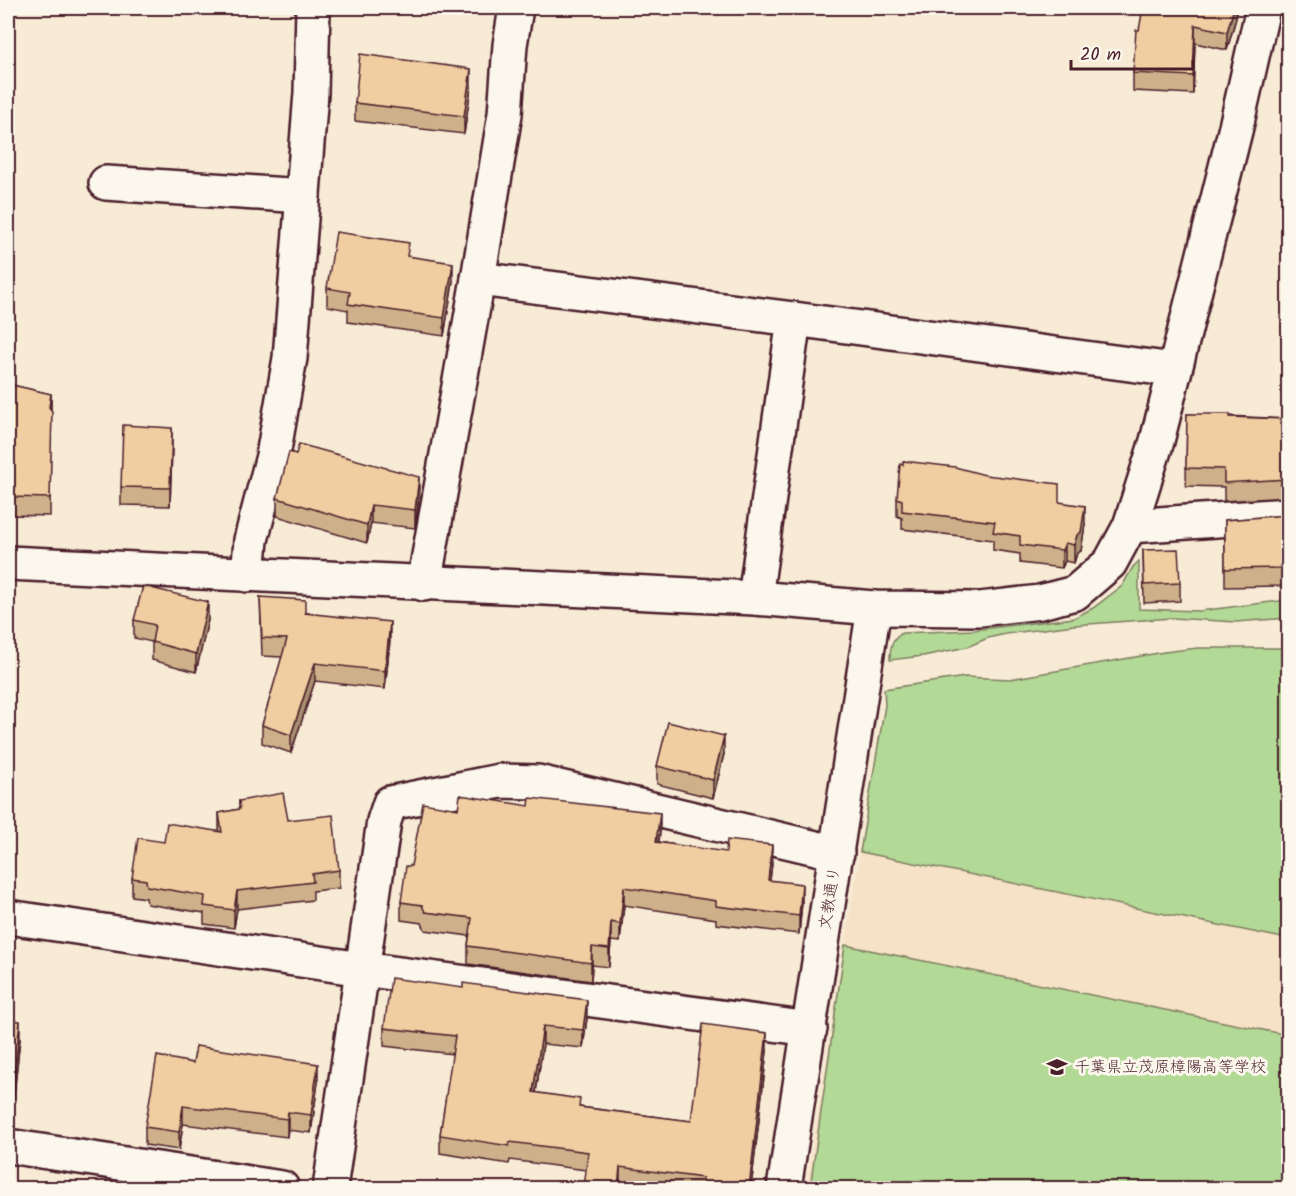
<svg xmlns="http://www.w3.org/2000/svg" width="1296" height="1196" viewBox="0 0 1296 1196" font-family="Kalam,'Klee One',sans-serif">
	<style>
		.built { fill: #f6e2c6 }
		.green { fill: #b2d995; stroke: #7e7c60; stroke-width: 1.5 }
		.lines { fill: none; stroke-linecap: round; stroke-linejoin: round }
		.minor-casing { stroke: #4a1f2b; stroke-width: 38 }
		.minor { stroke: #fbf7ec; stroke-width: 33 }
		.wall { fill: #ceb18a; stroke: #4a1f2b; stroke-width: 1.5 }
		.shaded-wall { fill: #a89071; stroke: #4a1f2b; stroke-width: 1.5 }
		.building { fill: #f0cea1; stroke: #4a1f2b; stroke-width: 1.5 }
		.labels { text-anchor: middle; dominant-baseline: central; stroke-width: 6; stroke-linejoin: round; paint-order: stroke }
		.street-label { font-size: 16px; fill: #4a1f2b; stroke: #fbf7ec }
		.poi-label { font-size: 16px; fill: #4a1f2b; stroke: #fbf7ec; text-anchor: start }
	</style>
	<rect width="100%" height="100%" fill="#f8ebd6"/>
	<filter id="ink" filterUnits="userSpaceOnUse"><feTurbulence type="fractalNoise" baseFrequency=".0167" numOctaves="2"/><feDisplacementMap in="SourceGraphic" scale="12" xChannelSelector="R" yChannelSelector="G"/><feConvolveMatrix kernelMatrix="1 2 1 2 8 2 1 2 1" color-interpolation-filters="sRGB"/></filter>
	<g filter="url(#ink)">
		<path class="built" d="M860,852L1288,939V1188H806Z"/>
		<g class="green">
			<path d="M1139,561V609L1199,611L1288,600V618L1236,622L1172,618L1074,625L1006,634L988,638L967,647L923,656L890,660C890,648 891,640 902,633L973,630L1074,618L1093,608L1122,586L1133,567Z"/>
			<path d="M1198,648H1288V939L860,852L885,705L884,689L965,677L1010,679L1164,652Z"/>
			<path d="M845,945L1288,1035V1188H810Z"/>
		</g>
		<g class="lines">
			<g class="minor-casing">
				<g id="minor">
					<path d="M106,183L303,196"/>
					<path d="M478,279L794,319"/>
					<path d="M1130,526L1288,515"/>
					<path d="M8,563L755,598L874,608L980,609L1040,602L1075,593L1110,563L1130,526L1157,441L1236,127L1263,8"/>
					<path d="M248,575L251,540L273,456L290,358L311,93L313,8"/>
					<path d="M424,584L478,279L505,114L510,45L516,8"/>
					<path d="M755,598L794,319L1174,370"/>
					<path d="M8,917L362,969L810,1029"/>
					<path d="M8,1146L282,1188"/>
					<path d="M330,1188L384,821L390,803L500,781L538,782L837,853"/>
					<path d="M784,1188L874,608"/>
				</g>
			</g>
			<use href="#minor" class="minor"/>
		</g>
		<g class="wall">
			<path d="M1236,8V18L1227,50L1195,43L1193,94L1133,91V73L1139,30Z"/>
			<path d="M471,87L464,134L355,121V103Z"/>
			<path d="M409,257L453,281L444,336L348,322V310L327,306V288Z"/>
			<path d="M8,384L51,394L50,516L8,515Z"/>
			<path d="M1187,414L1288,419V497L1224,501V487L1186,486Z"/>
			<path d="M172,446L170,506L121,505V487Z"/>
			<path d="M419,495L415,528L371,523L367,543L277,516V498Z"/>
			<path d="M897,498L1059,502L1085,524L1081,551L1077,553L1074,563L1065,561L1062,568L1020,563V554L993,550V540L902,529V518L897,516Z"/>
			<path d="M1288,515V579L1286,580L1284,586L1225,587V520Z"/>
			<path d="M1143,550L1180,583V601L1144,603Z"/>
			<path d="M260,597L390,640L385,689L315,681L291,753L262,743V725L282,657L262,656Z"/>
			<path d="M134,620H208L196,672L152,660V642L134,638Z"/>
			<path d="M724,754L713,798L657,784V766Z"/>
			<path d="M239,801L288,820L339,870V888L313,891V900L237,909L234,928L204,924V913L147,904L146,898L132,896V878L164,842L219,831V813L239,809Z"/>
			<path d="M458,809L660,831L659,842L772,863L770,880L802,902L799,934L716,924V919L624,905L620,942L611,941L609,967L592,965L591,981L468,964V946L469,936L425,930L422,923L401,920V902L411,866Z"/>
			<path d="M587,1018L583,1048L543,1044L536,1093L580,1107L691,1121L767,1051L751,1188H646L620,1185L586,1170L510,1160L509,1164L440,1153V1135L453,1054L384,1046V1028Z"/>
			<path d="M8,1020L20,1039L13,1103L8,1102Z"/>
			<path d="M193,1063L318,1082L311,1133L288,1130L287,1137L183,1124L179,1150L145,1145V1127Z"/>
		</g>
		<g class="shaded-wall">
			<path d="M1234,8H1236V18L1227,50V32Z"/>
			<path d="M1195,25V43L1193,94V76Z"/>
			<path d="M471,69V87L464,134V116Z"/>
			<path d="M453,263V281L444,336V318Z"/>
			<path d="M51,394V413L49,407Z"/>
			<path d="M172,428V446L170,506V488Z"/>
			<path d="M419,477V495L415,528V510Z"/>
			<path d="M371,505V523L367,543V525Z"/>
			<path d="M1085,506V524L1081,551L1077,553L1074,563V545Z"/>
			<path d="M1065,543V561L1062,568V550Z"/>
			<path d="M1286,562V580L1284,586V568Z"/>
			<path d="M208,602V620L196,672V654Z"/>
			<path d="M390,622V640L385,689V671Z"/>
			<path d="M315,663V681L291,753V735Z"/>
			<path d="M724,736V754L713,798V780Z"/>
			<path d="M660,813V831L656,860V842Z"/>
			<path d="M772,845V863L768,898V880Z"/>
			<path d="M802,884V902L799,934V916Z"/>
			<path d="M624,887V905L620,942V924Z"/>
			<path d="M237,891V909L234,928V910Z"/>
			<path d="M611,922V941L609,967V949Z"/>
			<path d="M592,947V965L591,981V963Z"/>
			<path d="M587,1000V1018L583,1048V1030Z"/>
			<path d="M20,1021V1039L13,1103V1085Z"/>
			<path d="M543,1026V1044L533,1111V1092Z"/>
			<path d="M767,1033V1051L751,1188H749Z"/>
			<path d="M318,1064V1082L311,1133V1115Z"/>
			<path d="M183,1106V1124L179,1150V1132Z"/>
			<path d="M288,1112V1130L287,1137V1119Z"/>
			<path d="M620,1167V1188H618Z"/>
		</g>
		<g class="building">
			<path d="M1143,8H1234L1227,32L1195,25L1193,76L1133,73L1136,30H1139Z"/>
			<path d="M360,54L471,69L464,116L355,103Z"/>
			<path d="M336,232L409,243L407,256L453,263L444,318L348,304L350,292L327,288Z"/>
			<path d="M8,384L51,394L49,407L52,411L50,498L8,497Z"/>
			<path d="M1187,414H1230V417L1288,419V479L1224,483V469L1186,468Z"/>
			<path d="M123,425L172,428L170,488L121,487Z"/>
			<path d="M299,444L419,477L415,510L371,505L367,525L277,498L289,452L296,454Z"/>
			<path d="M903,461L955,467L985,475L1059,484V502L1085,506L1081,532L1077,535L1074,545L1065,543L1062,550L1020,545V536L993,532L995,522L902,511V500L897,498L900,464L903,465Z"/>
			<path d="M1288,515V561L1286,562L1284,568L1225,569V520Z"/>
			<path d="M1178,549L1180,583L1144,585L1143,550Z"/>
			<path d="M143,586L208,602L196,654L152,642L155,625L134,620Z"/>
			<path d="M260,597L305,600V613L390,622L385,671L315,663L291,735L262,725L287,639L262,638Z"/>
			<path d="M668,722L724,736L713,780L657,766Z"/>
			<path d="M283,793L288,820L333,815L339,870L312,874L313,882L237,891L234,910L204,906L205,896L147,886L146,880L132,878L138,838L164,842L167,823L222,832L219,813L240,809L239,801Z"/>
			<path d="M460,795L529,806L530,798L660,813L656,842L726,852L727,840L772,845L768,880L802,884L799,916L716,906V901L624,887L620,924L611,922L609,949L592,947L591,963L468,946L472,918L425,912L422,905L401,902L406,866H411L423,803L458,809Z"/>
			<path d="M391,978L463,988V983L587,1000L583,1030L543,1026L533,1092L580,1099L579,1107L691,1121L703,1024L767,1033L749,1188H702L703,1178L620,1167L618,1188H584L588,1152L510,1142L509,1146L440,1135L455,1036L384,1028Z"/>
			<path d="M8,1020L20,1021L13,1085L8,1084Z"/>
			<path d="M196,1046L318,1064L311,1115L288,1112L287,1119L183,1106L179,1132L145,1127L157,1056L193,1063Z"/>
		</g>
	</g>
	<defs>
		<g id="school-bare" transform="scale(1.62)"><path d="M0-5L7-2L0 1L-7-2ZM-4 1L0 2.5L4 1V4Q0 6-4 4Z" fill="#4a1f2b" stroke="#fbf7ec" stroke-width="2.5" paint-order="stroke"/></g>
	</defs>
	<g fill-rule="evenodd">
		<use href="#school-bare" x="1057" y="1067"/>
	</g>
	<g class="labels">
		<g class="street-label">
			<text transform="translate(830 898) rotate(-81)">文教通り</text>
		</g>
		<g class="poi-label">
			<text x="1074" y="1067">千葉県立茂原樟陽高等学校</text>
		</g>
	</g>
	<rect width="1296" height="1196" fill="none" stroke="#fbf7ec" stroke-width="30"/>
	<rect x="15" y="15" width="1266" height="1166" fill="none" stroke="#4a1f2b" stroke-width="2" filter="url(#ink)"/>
	<path d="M1071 60v9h122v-9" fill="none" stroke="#4a1f2b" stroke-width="3"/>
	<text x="1080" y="60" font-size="18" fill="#4a1f2b" stroke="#fbf7ec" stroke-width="4.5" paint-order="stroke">20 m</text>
</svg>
